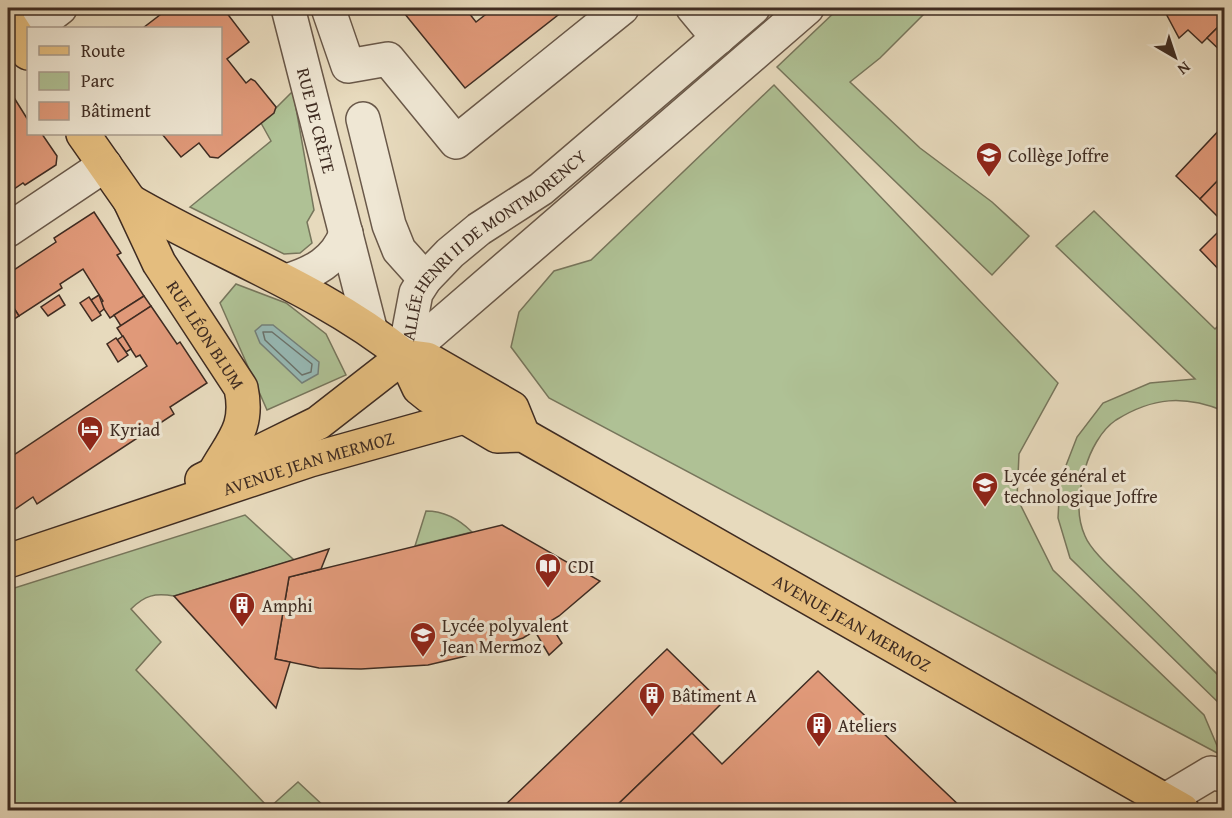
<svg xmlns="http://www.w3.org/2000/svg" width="1232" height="818" viewBox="0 0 1232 818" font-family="'Gentium Book Plus',serif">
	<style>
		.green { fill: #afc195; stroke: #77765c; stroke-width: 1.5 }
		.water { fill: #97bab6; stroke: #74817b; stroke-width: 1.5 }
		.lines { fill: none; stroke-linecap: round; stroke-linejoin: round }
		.shore { stroke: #6b736c; stroke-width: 1.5 }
		.building { fill: #e09979; stroke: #3f2c22; stroke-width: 1.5 }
		.minor-casing { stroke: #695849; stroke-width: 36 }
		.major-casing { stroke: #3f2c22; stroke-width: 36 }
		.minor { stroke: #efe7d4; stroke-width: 33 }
		.major { stroke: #e4bd7e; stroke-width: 33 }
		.labels { text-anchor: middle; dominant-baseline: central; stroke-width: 6; stroke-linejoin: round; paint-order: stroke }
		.street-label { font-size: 18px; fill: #3f2c22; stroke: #efe7d4 }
		.poi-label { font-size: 18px; fill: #3f2c22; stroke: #efe7d4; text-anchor: start }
	</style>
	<rect width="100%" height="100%" fill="#e7dabd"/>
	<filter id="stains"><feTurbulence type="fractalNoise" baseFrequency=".00333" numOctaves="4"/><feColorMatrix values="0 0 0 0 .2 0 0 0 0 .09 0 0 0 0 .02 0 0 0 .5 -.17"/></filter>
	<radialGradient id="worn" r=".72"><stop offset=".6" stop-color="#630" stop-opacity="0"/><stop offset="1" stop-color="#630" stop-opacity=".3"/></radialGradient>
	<g class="green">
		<path d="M839,8H930L880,58L850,82L920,148L992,202L1029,236L992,275L777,67Z"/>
		<path d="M774,85L1058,383L1019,454L1017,498L1053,570L1204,715L1221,755L549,398L511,347L519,312L554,271L591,260Z"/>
		<path d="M293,91L314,210L307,222L312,243L300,253L284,254L190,207L271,141L261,123Z"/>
		<path d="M1094,211L1215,329L1224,320V411C1184,395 1153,397 1116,420C1101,430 1090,451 1085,469C1079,491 1075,514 1085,536C1091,551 1115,572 1127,584C1160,616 1192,649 1224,681V708L1070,558L1058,518L1060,481L1077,437L1103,403L1150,383L1195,379L1056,246Z"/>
		<path d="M236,284L286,303L326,334L346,375L267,410L220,303Z"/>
		<path d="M426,511C445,511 459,519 472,532L415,546Z"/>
		<path d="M245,515L294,560L174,596C155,593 145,595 131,609L161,642L136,670L269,808L298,782L328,810H8V590Z"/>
	</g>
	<path class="water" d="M262,325H273L319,362L318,374L302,383L260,343L255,331Z"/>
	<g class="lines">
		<path class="shore" d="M272,332L312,364L311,372L302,375L265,340L263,332Z"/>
	</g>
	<g class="building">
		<path d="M169,8H223L249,42L227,59L246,83L251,79L255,81L276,107L274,113L218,158L210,157L199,143L181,157L162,134H220V28H143Z"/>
		<path d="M400,8H465L476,22L494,8H567L465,88Z"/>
		<path d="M1163,8H1224V21L1202,43L1188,30L1179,38Z"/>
		<path d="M1224,21V54L1207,38Z"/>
		<path d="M8,88L28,120V134H42L57,156L56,165L25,185L23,183L8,193Z"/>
		<path d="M1224,125V174L1200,199L1176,176Z"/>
		<path d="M1224,174V223L1200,199Z"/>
		<path d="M94,212L121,253L117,255L144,296L110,318L100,303L103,301L83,269L60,284L62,288L19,316L8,299V274L56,242L54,238Z"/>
		<path d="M1218,232L1224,239V275L1200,250Z"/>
		<path d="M59,295L65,305L48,316L41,307Z"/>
		<path d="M99,295L104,309L99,313L91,300Z"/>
		<path d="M144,296L151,306L121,326L114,315Z"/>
		<path d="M89,297L101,315L92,321L80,303Z"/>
		<path d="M8,299L19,316L8,323Z"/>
		<path d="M151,306L177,344L180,342L207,383L170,407L174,414L37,504L33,497L8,514V459L147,366L140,355L136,357L117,328Z"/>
		<path d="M123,336L131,349L126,352L117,340Z"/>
		<path d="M116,338L128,355L118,362L107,344Z"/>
		<path d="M502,525L600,581L559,616L523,638L462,657L428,665L361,669L319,668L275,659L289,577Z"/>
		<path d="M329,549L321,569L289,577L275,659L290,662L276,708L174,596Z"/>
		<path d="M550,624L562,643L549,655L536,633Z"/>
		<path d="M667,649L722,703L692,733L612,810H500Z"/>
		<path d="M818,671L964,810H612L692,733L722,764Z"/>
	</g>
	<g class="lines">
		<g class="minor-casing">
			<g id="minor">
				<path id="s1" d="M288,8L370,328"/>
				<path d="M328,8L348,66L388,59L456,142L622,8"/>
				<path d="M693,8L718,38"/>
				<path d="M34,28L60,8"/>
				<path d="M363,119L389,225L399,250L425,279"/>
				<path d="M8,230L105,165"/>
				<path d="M286,281C313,273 336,261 346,233"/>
				<path d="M404,356L807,8"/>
				<path id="s2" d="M404,356L416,293L425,279L450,253L479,229L541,189L753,8"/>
				<path d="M1157,810L1164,801L1211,773L1224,775"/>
			</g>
		</g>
		<g class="major-casing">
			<g id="major">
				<path d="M8,22L28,53"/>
				<path id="s3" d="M83,134L130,201L159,263L241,388C249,426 234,439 216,470"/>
				<path d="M130,201C221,254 322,290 404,356"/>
				<path id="s4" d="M404,356L419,388L429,396L497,436L523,435L1182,810"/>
				<path d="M202,480L318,423L404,356L427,359L512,408L523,435"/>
				<path id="s5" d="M8,561L310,460L464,417"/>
			</g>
		</g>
		<use href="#minor" class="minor"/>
		<use href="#major" class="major"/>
	</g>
	<defs>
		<g id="school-pin" transform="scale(1.35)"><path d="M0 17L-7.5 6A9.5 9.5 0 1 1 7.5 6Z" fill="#8f2418" stroke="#efe7d4"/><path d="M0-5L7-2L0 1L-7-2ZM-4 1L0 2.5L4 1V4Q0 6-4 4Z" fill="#fff"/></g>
		<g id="hotel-pin" transform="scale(1.35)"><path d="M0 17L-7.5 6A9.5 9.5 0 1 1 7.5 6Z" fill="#8f2418" stroke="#efe7d4"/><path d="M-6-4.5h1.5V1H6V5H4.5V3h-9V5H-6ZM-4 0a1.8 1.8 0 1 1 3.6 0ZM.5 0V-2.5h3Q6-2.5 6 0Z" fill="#fff"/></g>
		<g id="library-pin" transform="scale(1.35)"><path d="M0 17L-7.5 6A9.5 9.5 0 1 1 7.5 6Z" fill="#8f2418" stroke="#efe7d4"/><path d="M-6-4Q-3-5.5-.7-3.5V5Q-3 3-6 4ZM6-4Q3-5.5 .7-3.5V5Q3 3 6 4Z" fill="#fff"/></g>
		<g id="building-pin" transform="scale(1.35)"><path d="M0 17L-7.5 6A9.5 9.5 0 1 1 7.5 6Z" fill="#8f2418" stroke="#efe7d4"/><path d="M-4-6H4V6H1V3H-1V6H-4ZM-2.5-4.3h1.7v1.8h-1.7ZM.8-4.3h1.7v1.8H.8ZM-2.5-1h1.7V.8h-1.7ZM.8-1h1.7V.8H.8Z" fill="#fff"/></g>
	</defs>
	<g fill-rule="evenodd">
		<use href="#school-pin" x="989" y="155"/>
		<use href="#hotel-pin" x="90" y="429"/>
		<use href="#school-pin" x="985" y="485"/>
		<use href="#library-pin" x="548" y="566"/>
		<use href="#building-pin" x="242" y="605"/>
		<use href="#school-pin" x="423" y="635"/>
		<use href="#building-pin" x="652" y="695"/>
		<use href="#building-pin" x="819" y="725"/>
	</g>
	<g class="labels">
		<g class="street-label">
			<text stroke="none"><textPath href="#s1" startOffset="116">RUE DE CRÈTE</textPath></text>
			<text stroke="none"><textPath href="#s2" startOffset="150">ALLÉE HENRI II DE MONTMORENCY</textPath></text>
			<text stroke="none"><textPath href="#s3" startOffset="236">RUE LÉON BLUM</textPath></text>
			<text stroke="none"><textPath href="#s5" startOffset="316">AVENUE JEAN MERMOZ</textPath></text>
			<text stroke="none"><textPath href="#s4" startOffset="532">AVENUE JEAN MERMOZ</textPath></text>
		</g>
		<g class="poi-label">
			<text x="1008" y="155">Collège Joffre</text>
			<text x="110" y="429">Kyriad</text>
			<text x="1004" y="475">Lycée général et<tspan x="1004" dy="21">technologique Joffre</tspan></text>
			<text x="568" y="566">CDI</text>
			<text x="262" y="605">Amphi</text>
			<text x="442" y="625">Lycée polyvalent<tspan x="442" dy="21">Jean Mermoz</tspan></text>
			<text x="672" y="695">Bâtiment A</text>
			<text x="838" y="725">Ateliers</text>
		</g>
	</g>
	<rect width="1232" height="818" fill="none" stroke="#e7dabd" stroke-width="30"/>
	<rect x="9" y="9" width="1214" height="800" fill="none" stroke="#3f2c22" stroke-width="3"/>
	<rect x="15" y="15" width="1202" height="788" fill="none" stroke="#3f2c22" stroke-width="1.5"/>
	<rect x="27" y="27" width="195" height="108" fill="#efe7d4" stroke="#a99c8d" stroke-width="1.5"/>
	<rect x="39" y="46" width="30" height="9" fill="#e4bd7e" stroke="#a99c8d" stroke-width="1.5"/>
	<text x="81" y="57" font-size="18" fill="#3f2c22">Route</text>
	<rect x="39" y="72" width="30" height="18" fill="#afc195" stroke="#a99c8d" stroke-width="1.5"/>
	<text x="81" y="87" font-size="18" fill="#3f2c22">Parc</text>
	<rect x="39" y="102" width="30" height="18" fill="#e09979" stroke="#a99c8d" stroke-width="1.5"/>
	<text x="81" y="117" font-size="18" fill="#3f2c22">Bâtiment</text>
	<g transform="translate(1175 57) rotate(141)" stroke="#efe7d4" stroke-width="4.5" paint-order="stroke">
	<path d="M0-4.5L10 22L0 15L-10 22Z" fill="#3f2c22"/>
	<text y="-9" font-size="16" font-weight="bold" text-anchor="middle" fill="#3f2c22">N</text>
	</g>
	<rect width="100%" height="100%" filter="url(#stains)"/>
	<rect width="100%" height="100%" fill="url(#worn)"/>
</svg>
